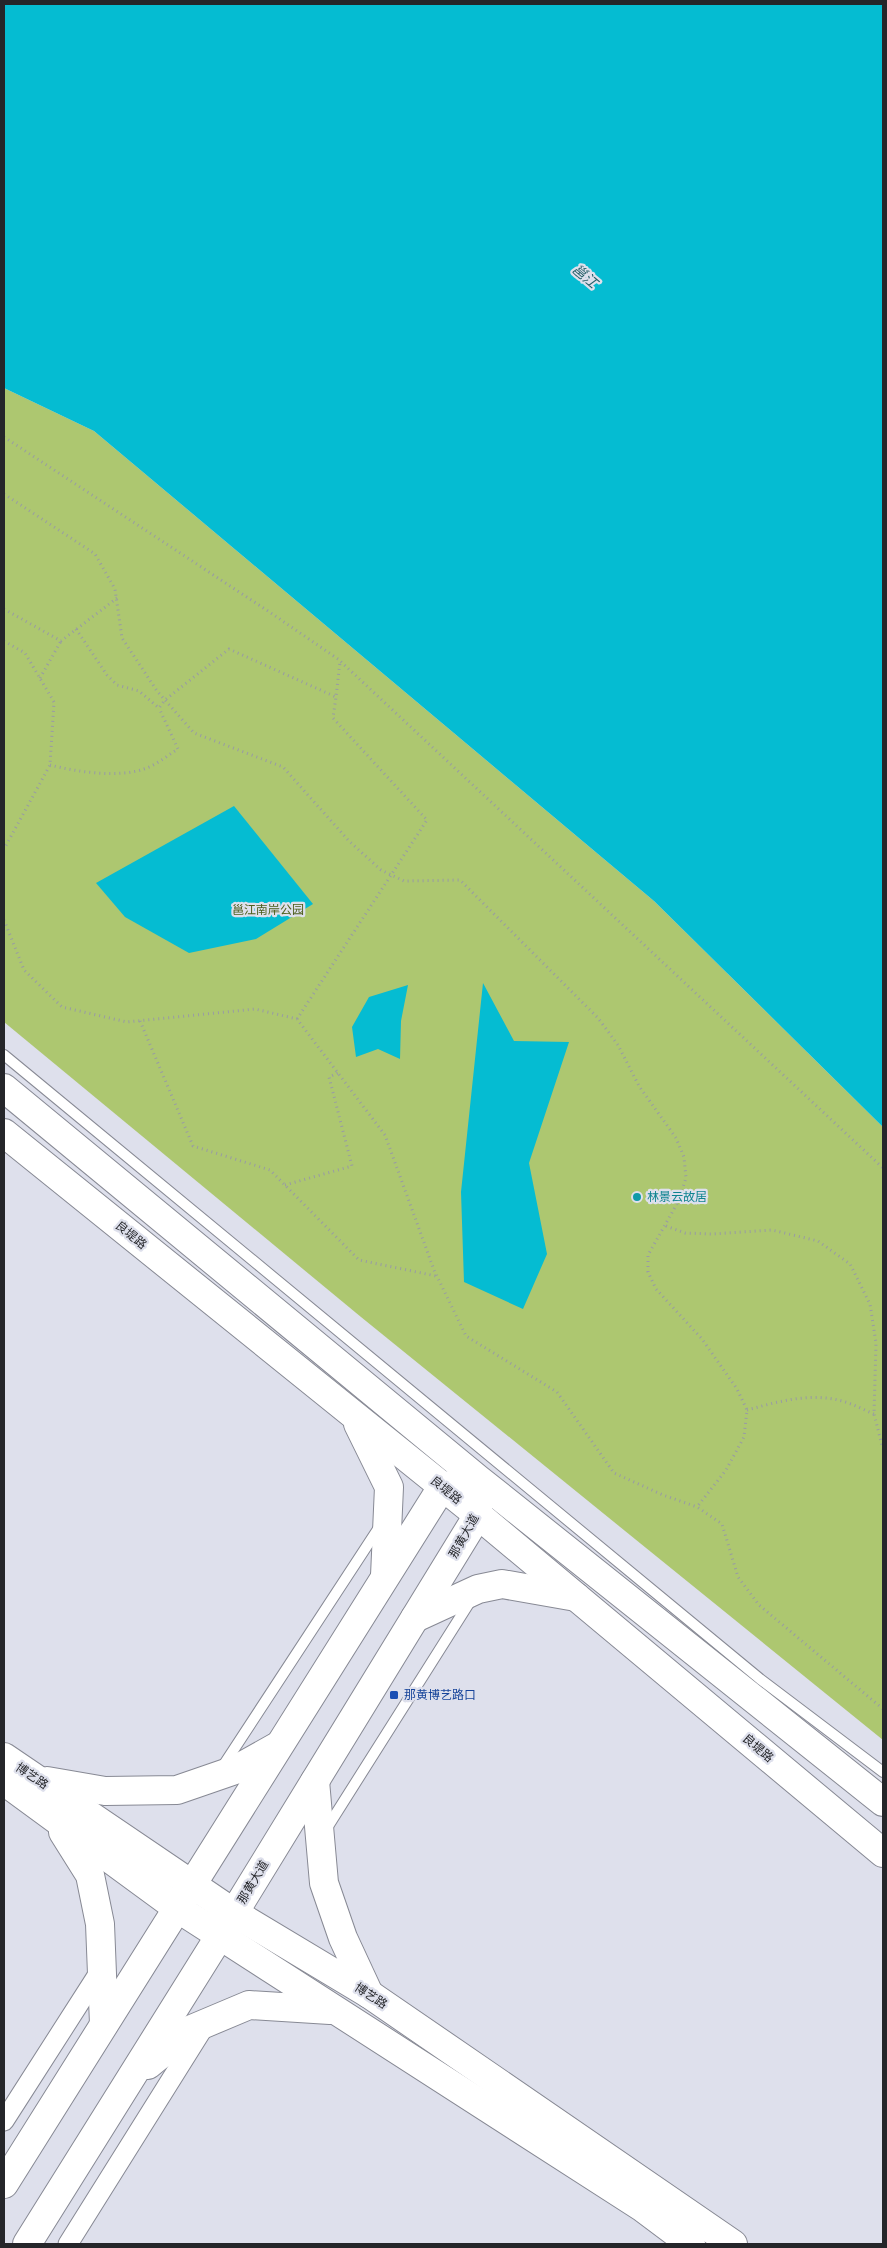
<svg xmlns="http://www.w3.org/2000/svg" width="887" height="2248" viewBox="0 0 887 2248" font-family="Raleway,'Noto Sans SC',sans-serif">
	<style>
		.green { fill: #adc770 }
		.water { fill: #05bcd2 }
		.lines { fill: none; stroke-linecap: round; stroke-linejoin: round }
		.service-casing { stroke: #878994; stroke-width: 12 }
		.minor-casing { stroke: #878994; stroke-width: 21 }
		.secondary-casing { stroke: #878994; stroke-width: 30 }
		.path { stroke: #999ba4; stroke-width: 3; stroke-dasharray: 1 4; stroke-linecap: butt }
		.service { stroke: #fff; stroke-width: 10 }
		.minor { stroke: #fff; stroke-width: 19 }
		.secondary { stroke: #fff; stroke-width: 28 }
		.culture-dot { fill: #0f9aa8; stroke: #dee0ec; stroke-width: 2 }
		.transit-dot { fill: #1a4fb4; stroke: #dee0ec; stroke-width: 2 }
		.labels { text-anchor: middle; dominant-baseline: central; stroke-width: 4.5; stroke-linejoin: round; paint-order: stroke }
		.park-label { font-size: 12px; fill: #4c5e1b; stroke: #dee0ec }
		.culture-label { font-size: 12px; fill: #0d838f; stroke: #dee0ec; text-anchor: start }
		.street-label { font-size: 12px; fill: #25262a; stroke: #dee0ec }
		.transit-label { font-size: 12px; fill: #164399; stroke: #dee0ec; text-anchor: start }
		.water-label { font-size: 14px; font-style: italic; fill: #245f68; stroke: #dee0ec }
	</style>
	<rect width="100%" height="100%" fill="#dee0ec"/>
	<path class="green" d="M4,388L94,431L654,901L883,1127V1740L361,1317L4,1022Z"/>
	<g class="water">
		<path d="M4,4H883V1127L654,901L94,431L4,388Z"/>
		<path d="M234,806L313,904L256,939L189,953L125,917L96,883Z"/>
		<path d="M483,983L514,1041L569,1042L529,1163L547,1254L523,1309L464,1282L461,1192Z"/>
		<path d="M408,985L401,1021L400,1059L378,1049L356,1057L352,1027L369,997Z"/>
	</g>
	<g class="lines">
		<g class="service-casing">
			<g id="service">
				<path d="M4,1055L760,1679L883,1772"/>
				<path d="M221,1769L380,1526"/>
				<path d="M325,1831L471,1600"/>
			</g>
		</g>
		<g class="minor-casing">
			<g id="minor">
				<path d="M4,2121L102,1968"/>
				<path d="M68,2244L204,2027"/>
			</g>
		</g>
		<g class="secondary-casing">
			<g id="secondary">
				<path d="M4,1088L478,1479L883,1802"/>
				<path d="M4,1133L478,1515L883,1853"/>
				<path d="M358,1424L389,1487L385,1576"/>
				<path d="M415,1618L478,1589L502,1584L576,1597"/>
				<path d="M4,1757L234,1913L369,1994L733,2244"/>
				<path d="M4,1781L177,1908L643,2208L691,2244"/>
				<path d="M47,1781L105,1791L177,1790L235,1770L276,1747"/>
				<path d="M315,1781L324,1883L343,1938L369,1994"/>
				<path d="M63,1832L90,1875L100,1924L104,2024"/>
				<path d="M148,2065L192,2029L249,2005L330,2010"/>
				<path d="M4,2184L442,1487L460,1483"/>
				<path d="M27,2244L234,1913L478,1515V1498"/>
			</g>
		</g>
		<g class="path">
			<path d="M4,437L268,611L338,659L883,1168"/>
			<path d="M4,494L95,554L115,589L122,638L157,691L194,733L283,767L349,841L381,870L404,881L460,880L598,1018L618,1045L639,1086L676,1138L684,1157L686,1178L678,1202L648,1255V1272L656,1289L702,1339L737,1389L747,1410L744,1437L726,1470L697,1507"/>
			<path d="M4,609L61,641L117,598"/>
			<path d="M76,629L107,675L117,685L139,691L159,708L165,700L229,649L336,697L340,662"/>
			<path d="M4,641L25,653L54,702L50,765L4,849"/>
			<path d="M40,678L61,641"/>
			<path d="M50,765C77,772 118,778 144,769C156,765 167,756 178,749L159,708"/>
			<path d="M4,920L24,970L62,1007L127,1022L255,1009L297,1019L385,1135L434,1270L466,1336L557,1392L614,1473L663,1495L697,1507L722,1524L738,1577L759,1605L883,1709"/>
			<path d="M297,1019L427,820L333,718L336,697"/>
			<path d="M140,1021L193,1146L270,1170L359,1260L436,1276"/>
			<path d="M285,1185L352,1166L329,1077L338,1073"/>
			<path d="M666,1226L685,1233L712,1234L772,1230L818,1241L850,1264L870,1304L876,1343L874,1414L883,1449"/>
			<path d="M747,1410C777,1402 810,1392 842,1401C853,1404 864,1410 874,1414"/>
		</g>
		<use href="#service" class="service"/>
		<use href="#minor" class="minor"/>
		<use href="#secondary" class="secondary"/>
	</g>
	<circle class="culture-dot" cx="637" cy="1197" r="5"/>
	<rect class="transit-dot" x="389" y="1690" width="10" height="10" rx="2.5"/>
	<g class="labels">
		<g class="park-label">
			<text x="268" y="910">邕江南岸公园</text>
		</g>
		<g class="culture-label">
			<text x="647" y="1197">林景云故居</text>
		</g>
		<g class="street-label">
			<text transform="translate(131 1235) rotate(39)">良堤路</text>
			<text transform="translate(446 1490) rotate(39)">良堤路</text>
			<text transform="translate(464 1536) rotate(-61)">那黄大道</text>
			<text transform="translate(758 1748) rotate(40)">良堤路</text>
			<text transform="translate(32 1776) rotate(34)">博艺路</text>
			<text transform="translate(253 1882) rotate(-59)">那黄大道</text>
			<text transform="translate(371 1996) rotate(33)">博艺路</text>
		</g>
		<g class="transit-label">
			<text x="404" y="1695">那黄博艺路口</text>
		</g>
		<g class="water-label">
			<text transform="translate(585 276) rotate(40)">邕江</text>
		</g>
	</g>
	<rect width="887" height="2248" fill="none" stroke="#25262a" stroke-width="10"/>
</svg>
